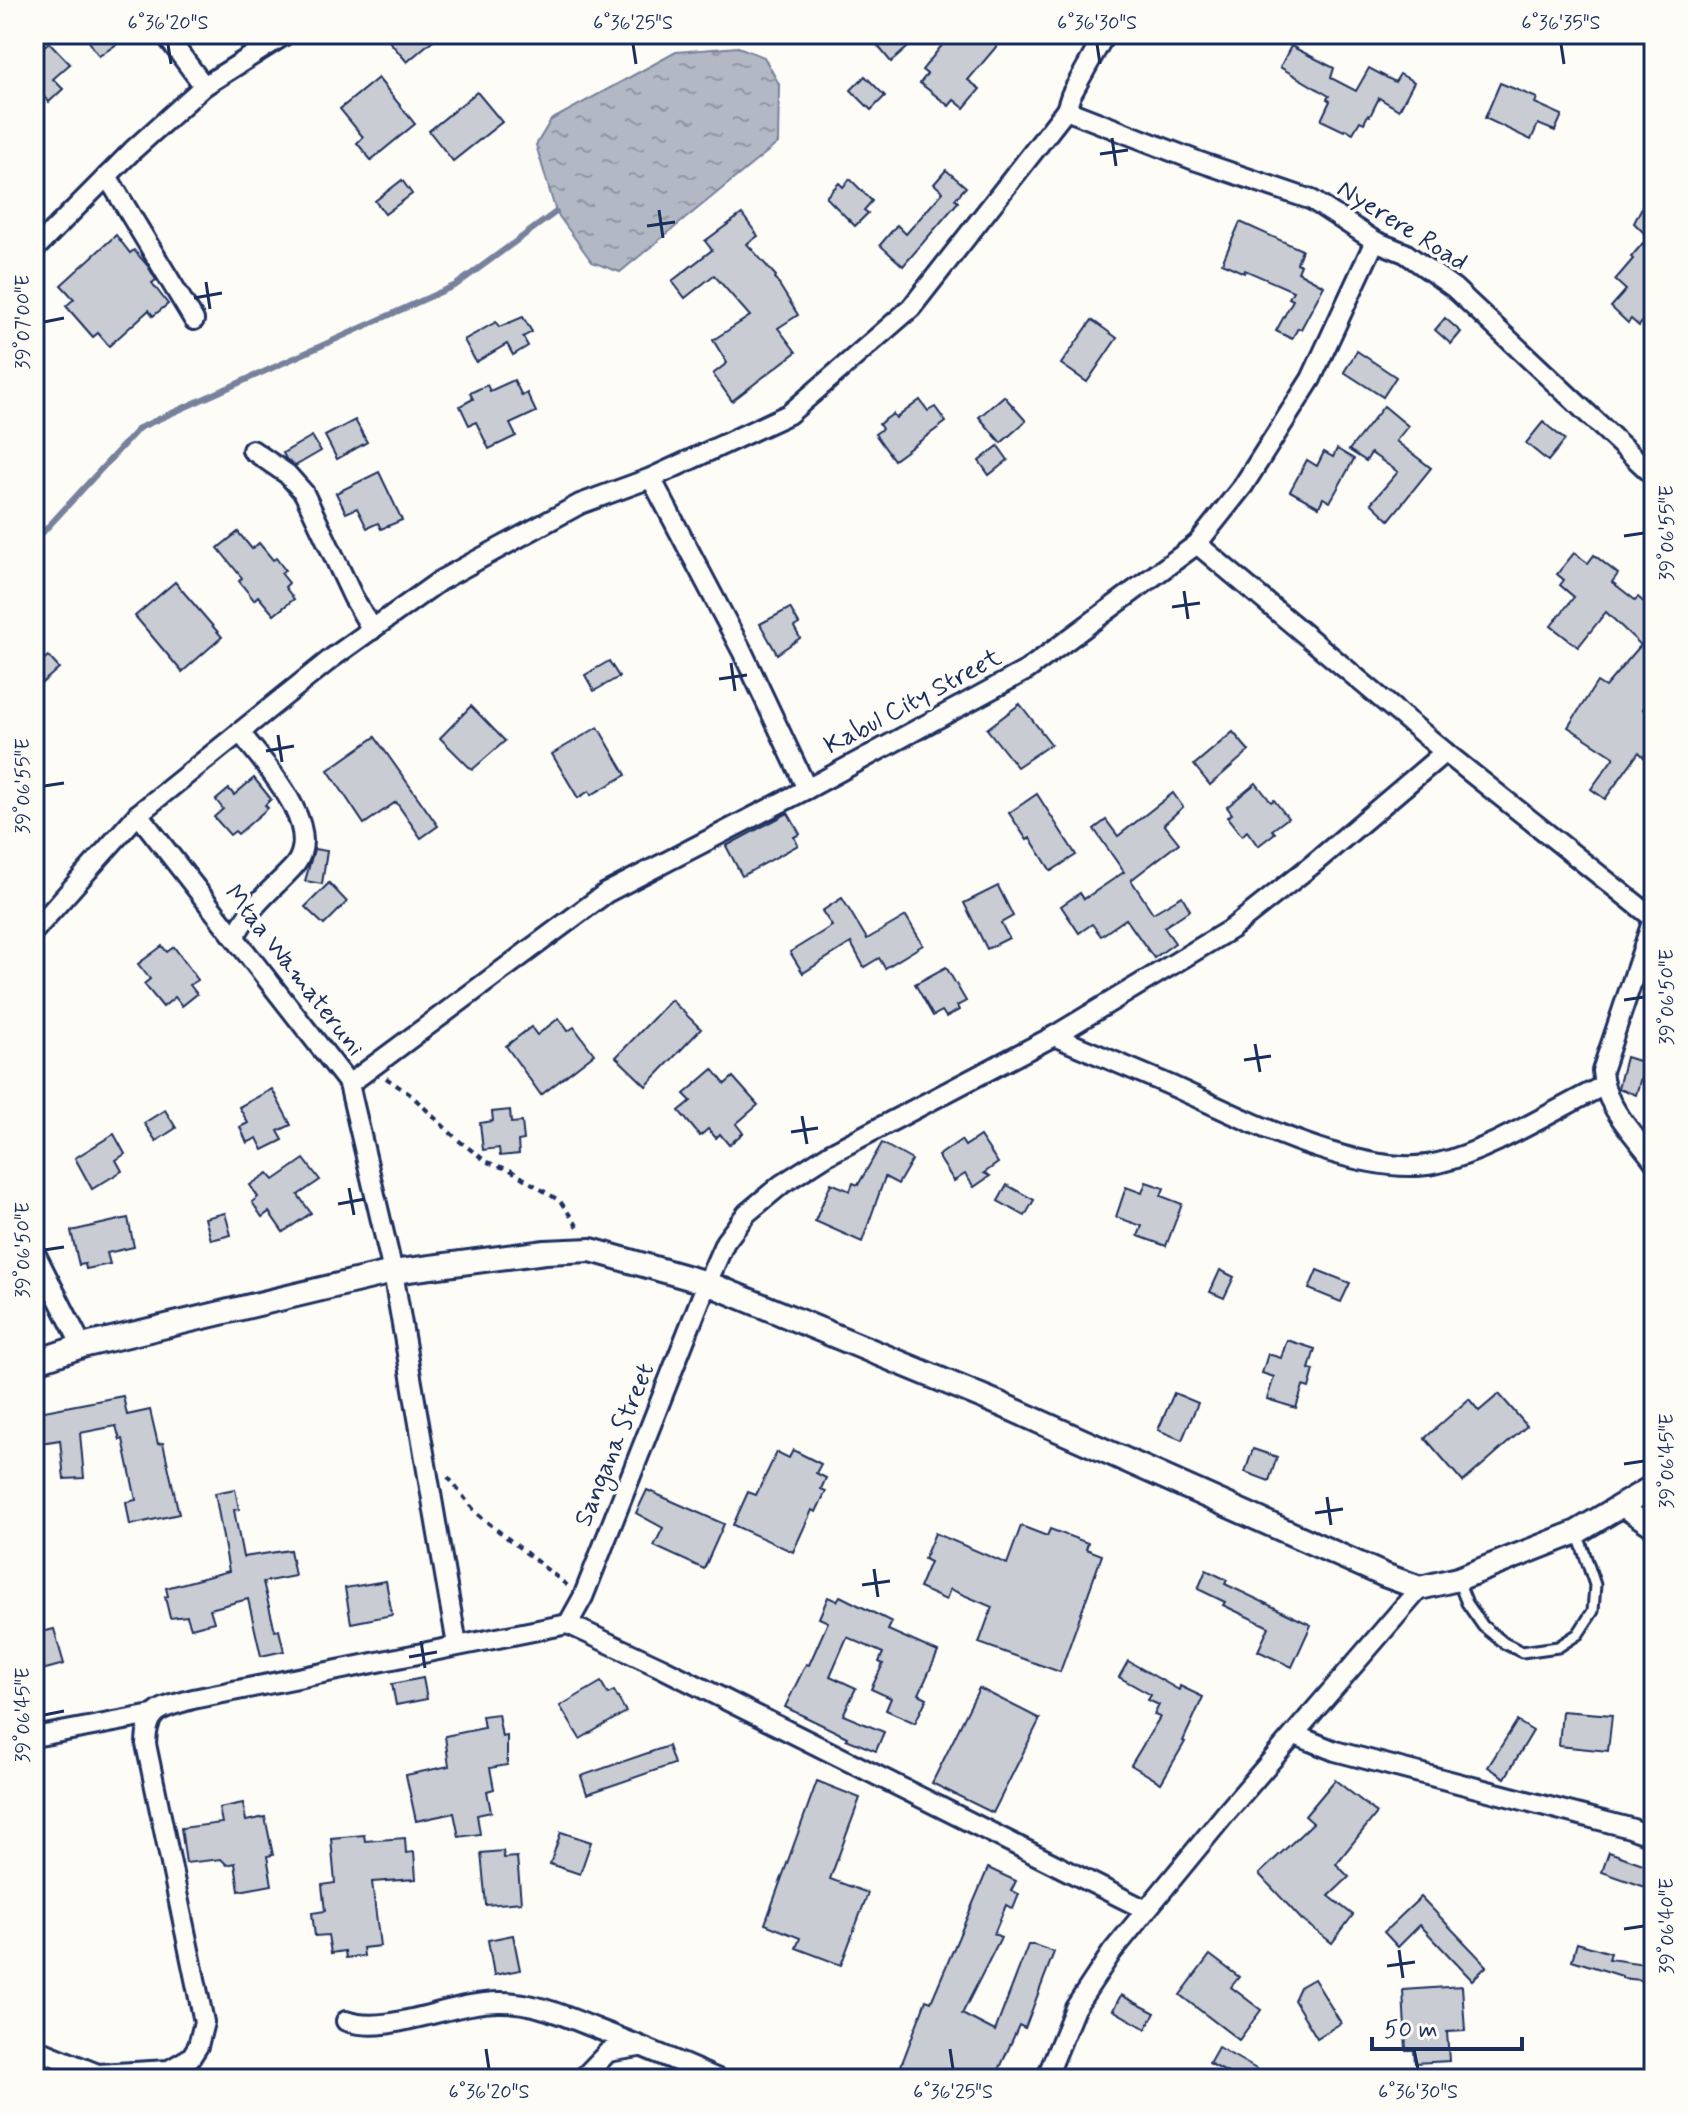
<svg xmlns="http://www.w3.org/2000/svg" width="1688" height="2113" viewBox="0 0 1688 2113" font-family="Mynerve,sans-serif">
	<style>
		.water { fill: url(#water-ripples); stroke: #76819c; stroke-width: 2 }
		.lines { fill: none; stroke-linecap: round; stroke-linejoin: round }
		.stream { stroke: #76819c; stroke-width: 6 }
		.building { fill: #c9ccd3; stroke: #1b2f5e; stroke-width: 2 }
		.service-casing { stroke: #1b2f5e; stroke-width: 15 }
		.minor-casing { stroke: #1b2f5e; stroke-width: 24 }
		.tertiary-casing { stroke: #1b2f5e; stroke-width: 28 }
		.path { stroke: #1b2f5e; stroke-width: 4; stroke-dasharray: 6 6; stroke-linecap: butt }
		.service { stroke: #fdfcf7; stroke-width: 9 }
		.minor { stroke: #fdfcf7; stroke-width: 18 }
		.tertiary { stroke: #fdfcf7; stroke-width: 22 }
		.ticks { fill: none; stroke: #1b2f5e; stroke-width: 3 }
		.labels { text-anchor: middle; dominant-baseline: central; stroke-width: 7; stroke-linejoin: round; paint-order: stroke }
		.street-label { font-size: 26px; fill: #1b2f5e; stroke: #fdfcf7 }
		.neatline { fill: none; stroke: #1b2f5e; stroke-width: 3 }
		.ticks-label { font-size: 20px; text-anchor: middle; fill: #1b2f5e }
	</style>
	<defs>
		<pattern id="water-ripples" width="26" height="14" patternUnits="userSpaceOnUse" patternTransform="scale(2)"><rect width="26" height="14" fill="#b3b8c5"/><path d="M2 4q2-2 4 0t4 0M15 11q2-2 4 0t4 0" fill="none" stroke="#9196a3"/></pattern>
	</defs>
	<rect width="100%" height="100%" fill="#fdfcf7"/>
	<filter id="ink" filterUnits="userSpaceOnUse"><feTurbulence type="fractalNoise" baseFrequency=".0125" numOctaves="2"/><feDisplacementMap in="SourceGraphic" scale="16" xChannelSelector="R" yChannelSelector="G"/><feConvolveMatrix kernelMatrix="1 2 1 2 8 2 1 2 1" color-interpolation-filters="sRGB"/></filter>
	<g filter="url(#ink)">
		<path class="water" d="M738,47L764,57L779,84L778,143L620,272L592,262L556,212L536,145L551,120L676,52Z"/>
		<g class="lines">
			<path class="stream" d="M34,542L139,428L456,285L556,212"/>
		</g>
		<g class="building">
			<path d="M84,34H132L99,56Z"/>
			<path d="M383,34H440L407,62Z"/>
			<path d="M868,34H923L891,62Z"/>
			<path d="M951,34H1007L968,80L980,89L964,108L954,100L949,106L920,83L927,74L922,70Z"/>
			<path d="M49,42L70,64L53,79L63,89L49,102L34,86V55Z"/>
			<path d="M1291,46L1334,68L1331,78L1356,91L1369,68L1395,82L1400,74L1414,82L1399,110L1379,98L1370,116L1368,115L1364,123L1360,121L1353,133L1345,129L1344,131L1321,120L1330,101L1327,99L1329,96L1280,67Z"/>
			<path d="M865,76L885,96L871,110L851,90Z"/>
			<path d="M378,78L415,124L371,160L357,143L363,137L340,109Z"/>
			<path d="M1500,83L1537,98L1535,103L1562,115L1555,131L1538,124L1531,140L1485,118Z"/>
			<path d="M477,92L502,122L453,161L429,131Z"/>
			<path d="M946,170L966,187L955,199L958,202L903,266L880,245L897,225L906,234L943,192L934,184Z"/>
			<path d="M850,179L872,201L864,210L868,213L855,226L826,197L839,183L843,187Z"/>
			<path d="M402,180L412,194L385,214L375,201Z"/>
			<path d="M1642,207L1654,221V243L1634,223Z"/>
			<path d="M742,214L758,236L747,244L776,276L775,278L798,315L778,328L796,352L732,401L713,374L727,363L713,340L750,316L714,275L685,298L672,281L712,250L705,241Z"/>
			<path d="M1240,222L1302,250L1297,263L1301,265L1298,272L1324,286L1301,329L1298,328L1292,339L1276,331L1293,300L1289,298L1293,291L1245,270L1244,273L1222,263Z"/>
			<path d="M116,235L130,253L134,250L148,266L156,280L152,283L168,304L153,316L149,310L109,346L98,333L93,337L66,306L74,299L61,285Z"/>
			<path d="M1643,243L1654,252V308L1639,326L1631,319L1628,323L1611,307L1626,290L1615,280L1633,259L1631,257Z"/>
			<path d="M523,317L532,332L523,337L528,346L513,355L507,344L476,362L464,340L496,322L499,327Z"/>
			<path d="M1445,318L1461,332L1451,344L1435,330Z"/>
			<path d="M1092,320L1117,338L1087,382L1061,364Z"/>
			<path d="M1357,351L1396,377L1383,397L1344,372Z"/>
			<path d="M514,380L522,396L527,393L536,412L510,424L516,436L489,449L476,422L469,425L460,406L473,399L470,393L487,385L490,391Z"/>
			<path d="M1004,396L1026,421L1001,443L979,417Z"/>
			<path d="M920,400L928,411L935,407L946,422L894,460L875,434L882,429L879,424L893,414L896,418Z"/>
			<path d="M1384,406L1408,426L1396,441L1431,468L1389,520L1371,503L1398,472L1371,453L1366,461L1349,450Z"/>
			<path d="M355,420L367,442L337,459L325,436Z"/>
			<path d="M1543,422L1565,440L1548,461L1526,443Z"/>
			<path d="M312,436L321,451L295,466L286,459L283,453Z"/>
			<path d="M998,446L1008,460L989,475L979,461Z"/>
			<path d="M1337,449L1354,459L1330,502L1323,498L1319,507L1290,491L1307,460L1317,466L1324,452L1333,457Z"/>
			<path d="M379,472L402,520L381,529L378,523L367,528L357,508L346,513L336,493Z"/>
			<path d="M238,532L252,549L259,543L273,560L276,558L285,570L281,573L289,583L285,587L294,599L274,615L258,596L254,600L239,581L242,578L218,548Z"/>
			<path d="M1574,553L1588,563L1594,555L1618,574L1612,582L1635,600L1638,597L1654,611V696L1643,709L1654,720V768L1639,752L1605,799L1591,789L1614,757L1568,727L1597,682L1605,687L1641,645L1606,612L1578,647L1551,626L1574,597L1560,585L1564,580L1557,574Z"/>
			<path d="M175,582L222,637L182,672L135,616Z"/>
			<path d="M790,608L799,624L794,627L800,638L777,654L760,624Z"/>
			<path d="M48,656L59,668L34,690V668Z"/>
			<path d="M609,661L619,677L594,691L585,675Z"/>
			<path d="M1020,704L1051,744L1017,767L987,729Z"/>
			<path d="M471,706L505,741L472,770L440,738Z"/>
			<path d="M598,727L626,775L591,795L589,791L578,798L552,754Z"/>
			<path d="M1233,732L1249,751L1210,785L1194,765Z"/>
			<path d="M375,737L438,826L421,838L396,802L364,824L328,770Z"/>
			<path d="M254,778L271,799L265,805L268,808L238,834L235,831L230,835L214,817L223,809L216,800L229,789L234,795Z"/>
			<path d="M1256,783L1271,802L1274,800L1288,818L1272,830L1275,833L1258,846L1247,831L1242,836L1227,817L1232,814L1227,807Z"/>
			<path d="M1173,793L1183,807L1164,824L1179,843L1131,880L1153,913L1182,896L1190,910L1164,927L1175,943L1154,958L1126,919L1101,936L1092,924L1079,933L1061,906L1080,893L1084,899L1124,872L1094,829L1106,820L1118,836Z"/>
			<path d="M1037,794L1076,855L1051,871L1030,838L1027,840L1009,813Z"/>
			<path d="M788,813L800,834L794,837L798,845L742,876L726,846Z"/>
			<path d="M314,849L327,851L322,884L305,881Z"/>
			<path d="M329,883L347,902L324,925L305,907Z"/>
			<path d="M998,886L1013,916L1001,923L1009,938L987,949L964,903Z"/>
			<path d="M842,898L867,939L906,916L923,945L885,968L879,958L864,967L851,943L803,973L790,952L832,926L822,911Z"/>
			<path d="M162,946L167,952L174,947L198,980L190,985L197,994L182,1006L175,997L163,1007L144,984L150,979L138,964Z"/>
			<path d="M946,967L966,1001L957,1006L959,1010L946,1017L942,1011L933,1016L915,984Z"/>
			<path d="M671,1000L701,1029L646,1086L616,1057Z"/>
			<path d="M559,1018L568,1031L574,1027L594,1054L541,1095L506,1046L531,1027L537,1035Z"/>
			<path d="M1626,1057L1645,1063L1636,1095L1618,1088Z"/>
			<path d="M713,1069L725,1084L733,1077L758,1105L736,1124L743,1133L729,1145L720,1134L716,1138L708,1129L700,1136L679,1111L691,1101L684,1094Z"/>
			<path d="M272,1089L291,1125L278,1131L283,1140L263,1150L257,1138L247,1143L240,1127L248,1123L239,1107Z"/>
			<path d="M165,1110L176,1128L156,1141L144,1123Z"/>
			<path d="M510,1110L511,1123L522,1122L524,1140L518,1141L519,1154L500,1156L499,1148L483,1150L480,1123L493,1121L492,1112Z"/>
			<path d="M114,1134L125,1154L116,1160L122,1171L92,1189L75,1158Z"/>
			<path d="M980,1136L998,1163L984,1173L990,1176L974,1187L965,1174L954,1181L938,1156L961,1140L965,1146Z"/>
			<path d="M882,1143L912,1160L898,1184L885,1177L862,1242L815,1221L831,1183L850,1191L853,1183L858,1185Z"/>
			<path d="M304,1159L320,1180L298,1195L311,1213L283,1232L269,1212L262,1217L252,1202L258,1197L250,1185L268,1173L274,1180Z"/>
			<path d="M1146,1182L1164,1188L1161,1196L1182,1204L1166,1246L1138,1236L1142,1226L1116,1217L1126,1187L1142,1193Z"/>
			<path d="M1007,1185L1034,1200L1025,1216L998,1201Z"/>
			<path d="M225,1213L231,1235L211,1240L205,1218Z"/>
			<path d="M128,1218L134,1247L107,1253L110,1264L86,1269L85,1264L79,1265L71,1231Z"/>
			<path d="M1220,1270L1234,1277L1224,1298L1210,1292Z"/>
			<path d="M1317,1270L1350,1283L1341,1302L1309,1289Z"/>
			<path d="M1287,1340L1315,1349L1309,1369L1314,1370L1309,1388L1303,1386L1296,1408L1267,1399L1274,1377L1262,1373L1268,1354L1281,1358Z"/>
			<path d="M1174,1393L1198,1403L1182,1440L1158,1430Z"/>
			<path d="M1499,1394L1527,1426L1463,1482L1425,1438L1469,1399L1479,1411Z"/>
			<path d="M123,1396L127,1415L150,1410L158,1444L163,1443L179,1514L130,1525L126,1502L136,1500L123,1439L120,1440L116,1426L80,1433L84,1478L64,1479L60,1440L34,1444V1413Z"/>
			<path d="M1253,1449L1277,1457L1269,1481L1245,1472Z"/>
			<path d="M793,1450L821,1464L816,1473L826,1478L821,1489L826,1491L816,1512L812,1510L793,1552L733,1525L748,1492L756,1495L777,1452L789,1458Z"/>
			<path d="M235,1489L239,1509L234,1510L243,1557L290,1550L295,1576L263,1582L275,1631L279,1630L284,1651L261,1656L248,1599L210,1609L214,1622L191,1628L187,1616L170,1618L165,1597L168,1596L166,1588L229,1571L215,1493Z"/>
			<path d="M647,1490L724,1524L704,1569L654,1546L663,1528L636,1513Z"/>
			<path d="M1021,1526L1047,1536L1050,1529L1088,1543L1086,1549L1102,1555L1060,1672L979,1643L992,1607L950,1589L946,1600L919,1588L930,1562L924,1559L935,1533L1007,1564Z"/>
			<path d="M1206,1570L1227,1580L1225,1584L1311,1625L1292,1667L1258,1651L1269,1627L1223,1605L1225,1602L1198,1589Z"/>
			<path d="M386,1581L392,1615L351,1623L345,1588Z"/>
			<path d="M840,1596L892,1622L888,1630L938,1652L919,1694L927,1698L915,1723L886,1710L891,1698L871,1689L883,1664L879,1662L883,1653L847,1637L830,1676L856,1688L843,1715L884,1732L876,1751L846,1739L847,1737L785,1707L806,1664L809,1665L828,1622L819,1618L828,1597L837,1601Z"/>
			<path d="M54,1629L64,1664L42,1670L34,1634Z"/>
			<path d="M1128,1661L1179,1690L1180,1686L1203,1697L1183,1741L1185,1742L1161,1783L1131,1765L1160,1717L1154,1715L1159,1705L1148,1700L1151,1695L1119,1677Z"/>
			<path d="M423,1678L427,1699L396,1705L392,1684Z"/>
			<path d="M601,1682L608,1694L614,1691L626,1712L580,1739L560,1706Z"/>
			<path d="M979,1688L1040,1719L993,1813L932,1783Z"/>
			<path d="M1562,1711L1612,1715L1608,1751L1559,1746Z"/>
			<path d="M498,1714L502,1737L507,1736V1765L490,1768L494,1789L487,1791L491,1812L477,1815L480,1834L459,1837L454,1813L416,1821L406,1775L449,1766L445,1736L484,1728L482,1716Z"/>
			<path d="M1517,1721L1533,1731L1505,1778L1488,1767Z"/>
			<path d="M668,1746L674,1764L587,1794L581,1776Z"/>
			<path d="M1335,1780L1377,1813L1336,1864L1349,1877L1329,1896L1353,1915L1332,1943L1302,1920L1259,1874L1313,1823L1305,1816Z"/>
			<path d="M817,1781L860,1798L830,1879L868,1893L841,1965L796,1948L800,1938L765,1924Z"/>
			<path d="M243,1803L246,1821L265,1817L273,1855L267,1856L272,1885L239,1891L235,1863L227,1865L221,1859L186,1863L181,1828L222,1823L219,1808Z"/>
			<path d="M561,1832L591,1842L580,1874L550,1864Z"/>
			<path d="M364,1835L365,1841L405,1838L406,1853L414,1852L416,1879L372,1882L380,1946L363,1948L364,1956L346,1958L345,1951L331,1953L328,1935L315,1936L312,1913L325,1911L322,1885L335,1883L331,1838Z"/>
			<path d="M503,1851L504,1858L517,1857L521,1902L486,1905L481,1853Z"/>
			<path d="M1609,1852L1654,1868V1890L1602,1872Z"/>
			<path d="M988,1868L1016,1881L1011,1891L1019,1894L1013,1909L1006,1905L994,1934L1001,1937L962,2014L995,2031L1028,1945H1034L1054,1952L1025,2028L1019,2025L995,2079H896L926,2000L931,2002Z"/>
			<path d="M1421,1897L1487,1966L1472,1980L1420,1925L1398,1947L1384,1932Z"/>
			<path d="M513,1935L520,1970L494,1975L488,1940Z"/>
			<path d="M1577,1943L1611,1953L1609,1959L1652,1965L1650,1981L1622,1978V1976L1572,1960Z"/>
			<path d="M1210,1955L1239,1977L1231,1987L1261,2010L1239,2040L1180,1995Z"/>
			<path d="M1314,1979L1341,2023L1317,2038L1294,2000L1300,1987Z"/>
			<path d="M1462,1986L1465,2031L1447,2032L1449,2061L1415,2063L1414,2050H1406L1403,1990Z"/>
			<path d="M1121,1995L1155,2013L1146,2029L1113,2010Z"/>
			<path d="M1218,2047L1246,2063L1273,2079H1239L1209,2063Z"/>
		</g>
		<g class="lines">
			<g class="service-casing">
				<path id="service" d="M1458,1581L1467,1603L1483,1626L1504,1643L1522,1652L1558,1647L1578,1634L1593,1611L1595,1585L1577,1532"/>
			</g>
			<g class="minor-casing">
				<g id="minor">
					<path d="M165,34L204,86"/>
					<path d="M1066,110L1197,161L1312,200L1375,241L1405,253L1454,288L1654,476"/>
					<path d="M107,176L194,320"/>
					<path d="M34,250L133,150L204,86L286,34"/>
					<path d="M252,450L287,474L304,493L353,597L372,630"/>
					<path d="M651,478L742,651L807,789"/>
					<path d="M1197,544L1445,752L1652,917"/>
					<path d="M138,814L349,1084L393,1272L457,1645"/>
					<path d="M1654,916L1602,1071C1604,1106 1634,1134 1654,1161"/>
					<path d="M34,931L138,814L332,658L441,580L580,504L651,478L789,414L911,308L1066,110L1071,95L1105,34"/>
					<path d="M235,935C242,925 248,914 256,905C268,891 283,879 295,865C325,826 262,762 240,732"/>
					<path d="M1054,1036C1093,1053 1133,1069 1172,1086C1240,1117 1364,1181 1438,1163C1490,1151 1554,1110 1603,1086"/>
					<path d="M349,1084L606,893L807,789L1027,670L1197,544L1243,486L1311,379L1375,241"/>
					<path d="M34,1251L82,1346"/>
					<path d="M1622,1507L1654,1528"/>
					<path d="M568,1624L583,1597L707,1283L725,1242L747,1213L782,1184L829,1154L1054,1036L1231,929L1312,865L1445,752"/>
					<path d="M1295,1735L1335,1751L1630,1828L1654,1837"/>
					<path d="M34,1737L152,1715"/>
					<path d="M346,2021C389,2036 452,2001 501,2002C536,2002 567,2017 600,2030C639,2045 679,2062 718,2079"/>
					<path d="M34,2048L98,2074L169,2070L191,2057L198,2046L204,2022L146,1744C147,1707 163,1708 193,1699L568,1624L662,1668L1146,1910"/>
					<path d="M582,2079L608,2052L639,2047"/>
					<path d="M1046,2079L1075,2008L1112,1952L1226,1813L1420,1588"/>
				</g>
			</g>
			<g class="tertiary-casing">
				<path id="tertiary" d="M34,1362L82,1346L393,1272L545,1252L591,1250L707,1283L1000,1404L1384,1575L1420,1588L1458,1579L1577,1532L1654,1486"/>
			</g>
			<g class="path">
				<path d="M386,1078L411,1095L458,1140L487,1162L510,1170L560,1201L581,1231"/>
				<path d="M448,1477L477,1514L568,1586"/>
			</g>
			<use href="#service" class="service"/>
			<use href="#minor" class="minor"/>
			<use href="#tertiary" class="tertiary"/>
		</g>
	</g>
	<path class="ticks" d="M168,44L171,64M633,44L636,64M1097,44L1100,64M1561,44L1564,64M1112,138L1116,166M1100,154L1128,150M659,210L663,238M647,226L675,222M206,282L210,309M194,298L222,293M44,322L64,318M1624,536L1644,533M1184,591L1188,619M1172,607L1200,603M731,663L735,691M719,679L747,675M278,735L282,762M266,751L294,746M44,786L64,783M1624,1000L1644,997M1255,1044L1260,1072M1244,1060L1271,1056M802,1116L807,1144M791,1132L818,1128M349,1188L354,1215M338,1204L365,1199M44,1250L64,1247M1624,1464L1644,1461M1327,1497L1331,1525M1315,1513L1343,1509M874,1569L878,1597M862,1585L890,1581M421,1641L425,1668M409,1657L437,1652M44,1715L64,1711M1624,1929L1644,1926M1399,1950L1403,1978M1387,1966L1415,1962M486,2049L489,2069M950,2049L953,2069M1414,2049L1418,2069"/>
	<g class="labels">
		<g class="street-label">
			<text transform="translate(1402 226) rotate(32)">Nyerere Road</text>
			<text transform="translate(913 702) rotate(-28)">Kabul City Street</text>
			<text transform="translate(294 971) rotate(52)">Mtaa Wamateruni</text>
			<text transform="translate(615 1445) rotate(-68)">Sangana Street</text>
		</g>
	</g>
	<rect width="1688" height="2113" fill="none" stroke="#fdfcf7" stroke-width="88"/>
	<path d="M1372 2037v12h150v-12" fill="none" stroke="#1b2f5e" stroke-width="4"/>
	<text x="1384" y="2037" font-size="24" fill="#1b2f5e" stroke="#fdfcf7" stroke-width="6" paint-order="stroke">50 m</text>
	<rect x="44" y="44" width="1600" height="2025" class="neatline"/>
	<g class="ticks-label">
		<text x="168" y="29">6°36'20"S</text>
		<text x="633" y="29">6°36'25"S</text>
		<text x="1097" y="29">6°36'30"S</text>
		<text x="1561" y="29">6°36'35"S</text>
		<text transform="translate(22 322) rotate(-90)" y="7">39°07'00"E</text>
		<text transform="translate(1666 533) rotate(-90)" y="7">39°06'55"E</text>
		<text transform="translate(22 786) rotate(-90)" y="7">39°06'55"E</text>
		<text transform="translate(1666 997) rotate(-90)" y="7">39°06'50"E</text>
		<text transform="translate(22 1250) rotate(-90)" y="7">39°06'50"E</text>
		<text transform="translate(1666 1461) rotate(-90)" y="7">39°06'45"E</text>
		<text transform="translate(22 1715) rotate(-90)" y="7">39°06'45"E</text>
		<text transform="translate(1666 1926) rotate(-90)" y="7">39°06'40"E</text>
		<text x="489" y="2098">6°36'20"S</text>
		<text x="953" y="2098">6°36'25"S</text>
		<text x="1418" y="2098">6°36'30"S</text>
	</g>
</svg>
